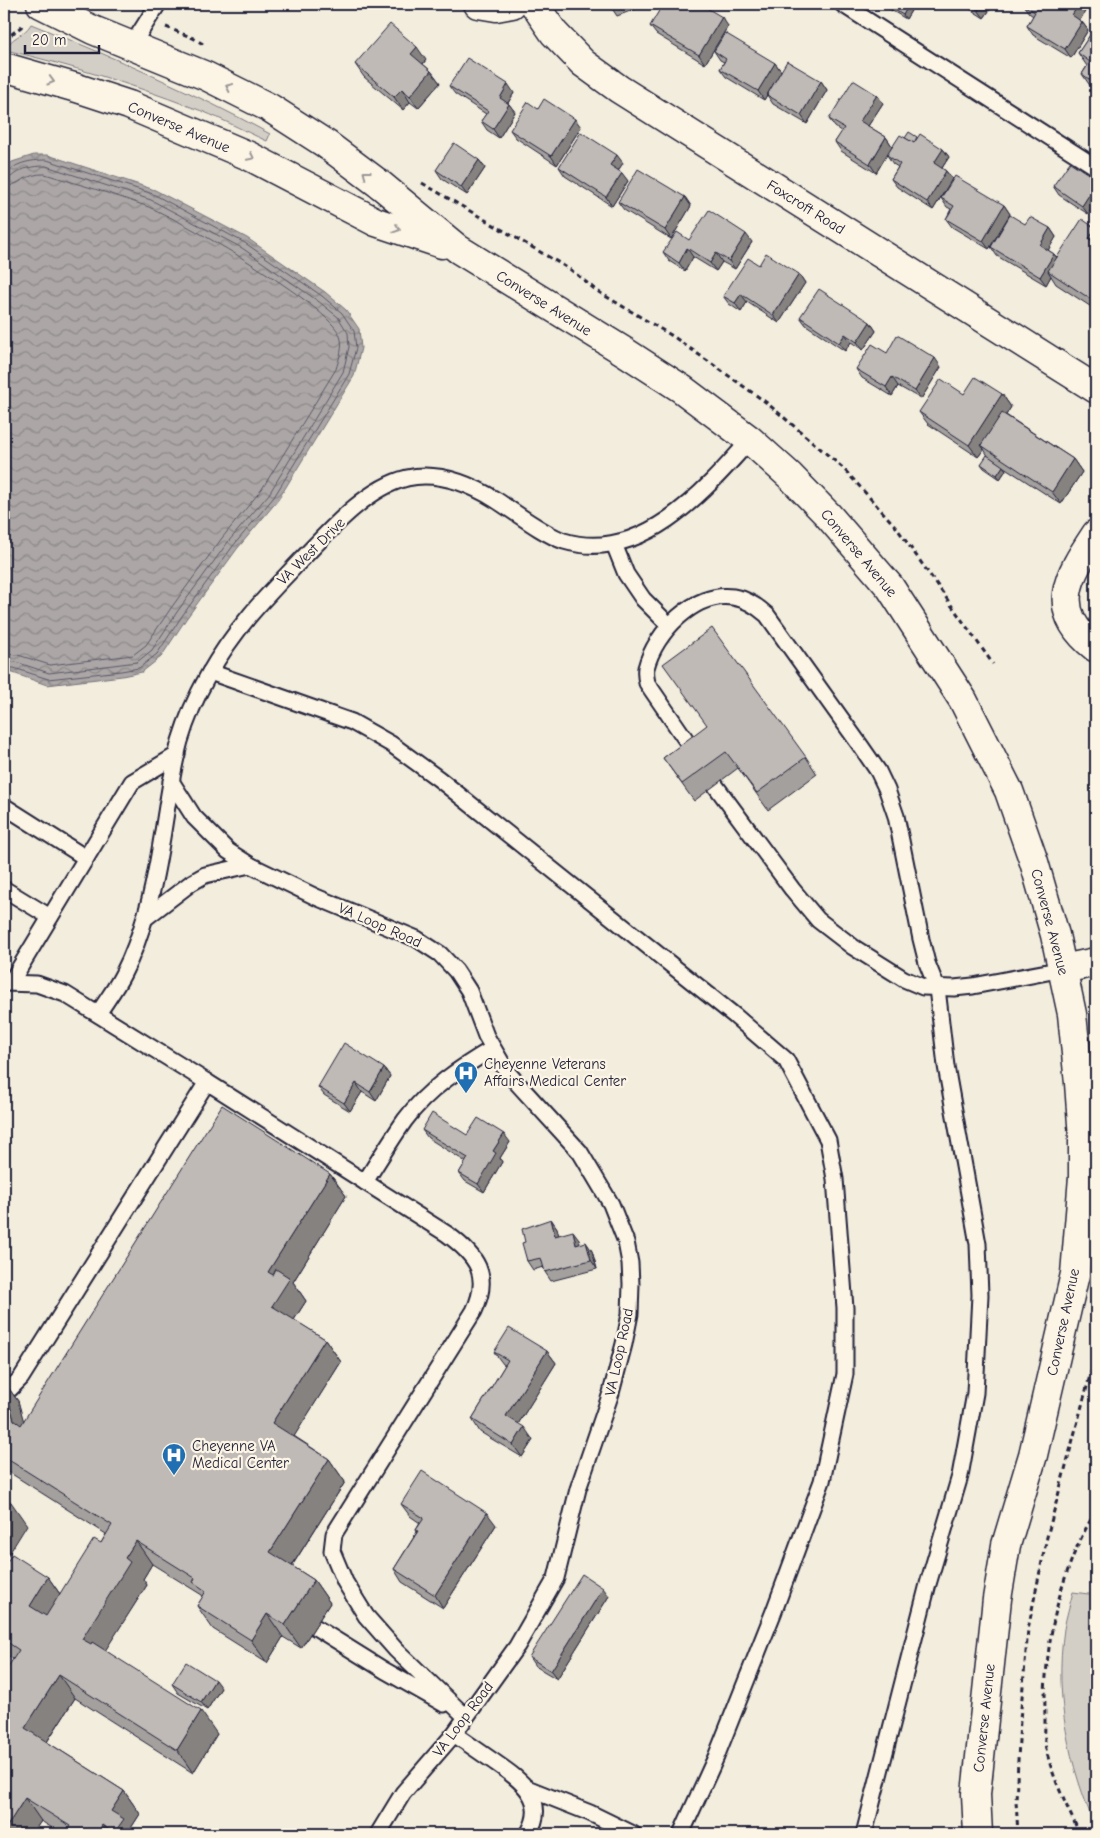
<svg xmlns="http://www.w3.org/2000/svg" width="1100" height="1838" viewBox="0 0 1100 1838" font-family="'Comic Neue',sans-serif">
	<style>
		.green { fill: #d4cfc6; stroke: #7b7880 }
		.water { fill: url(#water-waves); stroke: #75727b }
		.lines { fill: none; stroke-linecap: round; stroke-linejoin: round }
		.shore { stroke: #595766; stroke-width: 1 }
		.service-casing { stroke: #22223b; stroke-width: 19 }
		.minor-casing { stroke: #22223b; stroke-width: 31 }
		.tertiary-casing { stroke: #22223b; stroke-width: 31 }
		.secondary-casing { stroke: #22223b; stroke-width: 31 }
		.path { stroke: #22223b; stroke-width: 3; stroke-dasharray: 5 4; stroke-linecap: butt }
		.service { stroke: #fcf5e5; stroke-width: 15 }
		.minor { stroke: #fcf5e5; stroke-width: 28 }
		.tertiary { stroke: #fcf5e5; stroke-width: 28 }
		.secondary { stroke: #fcf5e5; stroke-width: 28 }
		.wall { fill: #a4a09d; stroke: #22223b }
		.shaded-wall { fill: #86827f; stroke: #22223b }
		.building { fill: #bfbab6; stroke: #22223b }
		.oneway { stroke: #9a9698 }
		.labels { text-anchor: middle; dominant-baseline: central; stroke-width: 4.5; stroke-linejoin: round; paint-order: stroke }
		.street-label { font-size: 15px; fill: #22223b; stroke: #fcf5e5 }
		.poi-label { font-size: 15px; fill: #22223b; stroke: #fcf5e5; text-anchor: start }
	</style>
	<defs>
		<pattern id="water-waves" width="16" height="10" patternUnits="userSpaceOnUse" patternTransform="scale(1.25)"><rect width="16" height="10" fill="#aca7a6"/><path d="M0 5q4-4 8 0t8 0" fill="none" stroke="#8c8888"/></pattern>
	</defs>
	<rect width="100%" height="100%" fill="#f3edde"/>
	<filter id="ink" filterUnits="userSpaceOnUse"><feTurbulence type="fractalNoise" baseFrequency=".02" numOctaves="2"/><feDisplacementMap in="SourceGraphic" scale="10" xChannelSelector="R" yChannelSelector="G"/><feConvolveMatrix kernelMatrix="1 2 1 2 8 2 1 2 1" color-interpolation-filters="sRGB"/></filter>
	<g filter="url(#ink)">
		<g class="green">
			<path d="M31,24C113,57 193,92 270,134L267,141C242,130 217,116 191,107C131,84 69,65 6,50C9,37 25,36 31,24Z"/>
			<path d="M1073,1592L1096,1595V1828C1069,1765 1054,1698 1064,1629C1066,1617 1070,1604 1073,1592Z"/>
		</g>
		<path class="water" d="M34,155H48L155,190L247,238L325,292L346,310L359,329L361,348L354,376L278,500L237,549L186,619L161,657L142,672L122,676L47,685L13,673L4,672V170L12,162Z"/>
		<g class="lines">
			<g class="shore">
				<path d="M4,173C9,172 10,169 14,167C24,161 36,160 47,160L153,194L245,243L322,296L342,313L354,331L356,348L349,374L274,497L233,546L182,616L157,654L139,668L121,671L48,679L14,668H4"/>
				<path d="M4,179C11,179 12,175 18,172C26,167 37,166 46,166L151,200L242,248L318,301L338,317L348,333L349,347L343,372L269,494L228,542L177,612L152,650L137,662L49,673L16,662L4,661"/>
				<path d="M4,187C19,186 26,173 45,174C78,184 113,194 146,206C180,219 330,305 340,336C344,346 339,359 336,369L262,489L222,538L171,608L146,645L133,655L50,665L18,655L4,654"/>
			</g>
			<g class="service-casing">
				<g id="service">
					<path d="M842,4L1096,167"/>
					<path d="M132,45L158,4"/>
					<path d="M614,544L626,574L643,599L669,625"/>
					<path d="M210,672L352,722L391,744L439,779L735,1016L786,1060L828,1140L835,1179L845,1308V1374L822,1481L774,1611L716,1757L681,1834"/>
					<path d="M697,756L647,683C646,678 645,673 646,668C655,633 694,591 733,597C747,599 757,606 767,615L860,745L878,771L887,790L896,816L921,939L927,963L937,988L946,1066L978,1244L980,1295L975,1393L960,1476L928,1584L864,1834"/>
					<path d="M171,781L194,817L228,851L250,865L316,897L417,939L440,954L456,971L469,991L486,1036L507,1072L580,1152L611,1204L626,1242L630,1263L631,1284L630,1314L624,1344L611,1393L578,1489L556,1578L517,1646L454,1734L403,1793L378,1834"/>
					<path d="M715,785L792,889L818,920L853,947L904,979L923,987L954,988L973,986L1063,969"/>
					<path d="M4,806L86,858"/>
					<path d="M4,889L50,917"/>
					<path d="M144,919L191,883L205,875L250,865"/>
					<path d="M11,982L132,782L177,755"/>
					<path d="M4,983L37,984L65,994L207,1082L21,1378L10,1389L4,1390"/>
					<path d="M98,1014C106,1001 116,988 123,974C133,955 141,932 147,910C163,855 165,797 180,741C194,694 220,651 251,614C267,595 284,578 301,560C329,531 366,488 407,478C439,471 470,484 496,500C515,512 543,534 564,541C641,564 704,492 750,440"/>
					<path d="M207,1082L447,1234C477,1256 491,1275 474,1311L334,1534L332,1551L345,1582L366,1616L396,1650L466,1717"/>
					<path d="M365,1182C378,1161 391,1140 405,1120C428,1089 460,1068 492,1049"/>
					<path d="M315,1627L384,1670L444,1704"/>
					<path d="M454,1734C467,1743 480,1752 493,1761C519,1779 550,1799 528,1834"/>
					<path d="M527,1788L590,1813L633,1834"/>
				</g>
			</g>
			<g class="minor-casing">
				<g id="minor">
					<path d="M478,4L496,7L512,4"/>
					<path d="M534,4L554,33L583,63L619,89L1096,389"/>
					<path d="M1096,534C1068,576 1047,610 1096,648"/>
				</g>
			</g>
			<g class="tertiary-casing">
				<path id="tertiary" d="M1063,969L1096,962"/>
			</g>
			<g class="secondary-casing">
				<g id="secondary">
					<path d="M41,4L93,30L206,76L270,108L326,144L382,186L458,249L625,352L682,389L750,440L790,476L827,514L890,587L963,700L1009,791L1034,862L1055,935L1072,1014L1079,1083L1083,1138V1177L1075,1274L1033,1455L1006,1545L997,1599L976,1794L978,1834"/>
					<path d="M4,67L77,88L129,105L249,156L376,222L442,244"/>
				</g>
			</g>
			<g class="path">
				<path d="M166,27L193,38L203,44"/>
				<path d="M4,40L21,27L24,23"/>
				<path d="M422,183L571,270L597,291L674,337L767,403L843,468L896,527L993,664"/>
				<path d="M1018,1834L1016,1801L1020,1720L1028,1629L1047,1537L1096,1353"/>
				<path d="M1080,1834C1067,1807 1053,1779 1046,1749C1044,1740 1045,1729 1045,1719C1043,1649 1059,1570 1096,1511"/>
			</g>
			<use href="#service" class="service"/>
			<use href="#minor" class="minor"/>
			<use href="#tertiary" class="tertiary"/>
			<use href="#secondary" class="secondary"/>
		</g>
		<g class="wall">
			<path d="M610,4H649L617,16L611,7Z"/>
			<path d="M883,4H915L906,19L884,6Z"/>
			<path d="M962,4H994L984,18Z"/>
			<path d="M1023,4H1087L1088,6L1080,20L1082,22L1088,30L1071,58L1033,35L1027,26L1033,16L1029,13L1023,5Z"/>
			<path d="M650,26H728L705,64L656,34Z"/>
			<path d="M1096,26V90L1091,87L1082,74L1087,66L1078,53Z"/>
			<path d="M714,51L775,63L781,71L764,100L726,77L720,69L724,62L720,60Z"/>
			<path d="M426,60L423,64L431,71L440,83L418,108L410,102L403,110L364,77L355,64Z"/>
			<path d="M821,81L827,90L807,124L773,104L767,95Z"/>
			<path d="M449,86L514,93L508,103L515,112L499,138L487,130L481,121L486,114L455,94Z"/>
			<path d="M877,95L883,103L868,126L886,137L892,146L876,173L841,151L835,142L842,132L835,127L829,119Z"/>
			<path d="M538,109L581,127L557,165L516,138L510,130Z"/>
			<path d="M905,138H918L943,149L949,157L942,168L946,171L952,179L933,210L897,187L891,179L898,167L893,164L887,155Z"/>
			<path d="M479,160L485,168L467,195L442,179L436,170Z"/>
			<path d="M623,163L618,170L628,181L612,206L565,176L559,167Z"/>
			<path d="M1096,179V202L1088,214L1059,195L1053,186Z"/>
			<path d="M685,197L691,206L671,239L624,210L618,202Z"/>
			<path d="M941,198L1004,205L1010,214L989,249L952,227L946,219L951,209L947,207Z"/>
			<path d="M1025,224L1050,228L1056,237L1048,250L1054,254L1057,257L1096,230V310L1056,284L1051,276L1046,285L997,256L991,247Z"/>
			<path d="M689,240L752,242L735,269L722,262L716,271L693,257L685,271L669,261L663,252Z"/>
			<path d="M759,265L799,274L805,283L779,323L747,302L741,312L729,304L723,296Z"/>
			<path d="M800,317L870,322L876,331L863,350L851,342L845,351L806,325Z"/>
			<path d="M887,353L941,367L921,399L898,386L892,396L862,378L856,369Z"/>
			<path d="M964,394H1002L1011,407L1006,415L1073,459L1082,472L1061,504L1004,467L1006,470L1000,479L984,468L981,464L988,456L984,449L978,457L928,424L919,412Z"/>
			<path d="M707,726L806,757L817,774L768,810L738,768L694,801L663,758Z"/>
			<path d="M384,1068L390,1076L376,1101L362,1092L350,1111L324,1095L318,1087Z"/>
			<path d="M422,1130L510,1142L500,1158L502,1162L484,1192L465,1181L459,1173L466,1162L428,1138Z"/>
			<path d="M330,1174L346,1196L293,1282L306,1301L294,1320L325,1339L341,1362L294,1436L329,1459L345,1482L292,1566L314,1580L330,1603L301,1648L283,1637L267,1663L213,1629L197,1606L203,1597L202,1595L152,1564L143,1579L147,1585L105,1650L217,1734L193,1773L75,1698L47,1742L124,1791L140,1814L131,1828L135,1834H62L41,1821L32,1834H4L13,1659L4,1653V1567L48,1577L60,1594L101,1543L106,1534L4,1469V1382L18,1401L23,1421Z"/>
			<path d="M551,1219L557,1228L558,1235L579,1239L580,1244L586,1243L592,1251L597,1269L551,1281L545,1272L543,1267L533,1270L527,1261L525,1242Z"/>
			<path d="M547,1351L556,1363L518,1424L533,1440L522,1457L480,1432L472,1419L505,1365L503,1364L494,1352Z"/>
			<path d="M401,1504L496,1525L443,1608L402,1582L394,1569L417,1532L416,1530L420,1523L410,1516Z"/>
			<path d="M609,1596L557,1679L535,1666L529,1657Z"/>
			<path d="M172,1684L221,1688L207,1710L178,1693Z"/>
		</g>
		<g class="shaded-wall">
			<path d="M909,4H915L906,19L903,15Z"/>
			<path d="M982,4H994L984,18L978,10Z"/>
			<path d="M1079,4H1087L1088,6L1078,24L1072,15Z"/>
			<path d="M722,17L728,26L705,64L699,55Z"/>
			<path d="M1082,22L1088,30L1071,58L1065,49Z"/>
			<path d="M417,47L426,60L420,67L411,54Z"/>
			<path d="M775,63L781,71L764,100L758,91Z"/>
			<path d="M431,71L440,83L418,108L410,96Z"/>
			<path d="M821,81L827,90L807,124L801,115Z"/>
			<path d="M508,84L514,93L506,106L500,98Z"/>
			<path d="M402,89L410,102L403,110L394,97Z"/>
			<path d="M877,95L883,103L866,129L860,121Z"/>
			<path d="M509,104L515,112L499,138L493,129Z"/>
			<path d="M575,119L581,127L557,165L551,156Z"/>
			<path d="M886,137L892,146L876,173L870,164Z"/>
			<path d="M943,149L949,157L940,171L934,163Z"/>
			<path d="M617,155L623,163L616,174L610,165Z"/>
			<path d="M479,160L485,168L467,195L461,187Z"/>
			<path d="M946,171L952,179L933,210L927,202Z"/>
			<path d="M622,173L628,181L612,206L606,197Z"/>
			<path d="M1096,184V202L1088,214L1082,206Z"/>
			<path d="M685,197L691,206L671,239L665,230Z"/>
			<path d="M1004,205L1010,214L989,249L983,241Z"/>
			<path d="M1050,228L1056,237L1046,254L1040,245Z"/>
			<path d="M1095,228L1096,230V249L1089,239Z"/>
			<path d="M746,234L752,242L735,269L729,261Z"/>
			<path d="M687,248L693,257L685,271L679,263Z"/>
			<path d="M716,253L722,262L716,271L710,263Z"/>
			<path d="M1054,254L1060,262L1048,271L1051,276L1046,285L1040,277Z"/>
			<path d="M799,274L805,283L779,323L773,315Z"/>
			<path d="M741,294L747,302L741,312L735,303Z"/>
			<path d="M870,322L876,331L863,350L857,342Z"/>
			<path d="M845,334L851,342L845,351L839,343Z"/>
			<path d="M935,358L941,367L921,399L915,391Z"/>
			<path d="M892,377L898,386L892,396L886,387Z"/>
			<path d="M1002,394L1011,407L985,448L981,445L984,449L978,457L969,445Z"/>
			<path d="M1073,459L1082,472L1061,504L1052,492Z"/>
			<path d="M1003,466L1006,470L1000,479L997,475Z"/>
			<path d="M384,1068L390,1076L376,1101L370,1092Z"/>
			<path d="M356,1083L362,1092L350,1111L344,1103Z"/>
			<path d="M504,1134L510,1142L500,1158L502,1162L484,1192L478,1184L493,1151Z"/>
			<path d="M330,1174L346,1196L293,1282L306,1301L288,1329L272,1306L268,1272Z"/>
			<path d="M551,1219L557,1228L561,1244L555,1236Z"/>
			<path d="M573,1231L579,1239L582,1254L576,1245Z"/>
			<path d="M586,1242L592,1251L597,1269L591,1260Z"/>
			<path d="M325,1339L341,1362L288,1446L272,1423Z"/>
			<path d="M547,1351L556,1363L515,1429L506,1416Z"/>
			<path d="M4,1382L18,1401L30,1443L14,1420L4,1386Z"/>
			<path d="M524,1427L533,1440L522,1457L513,1445Z"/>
			<path d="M329,1459L345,1482L286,1575L270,1552Z"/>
			<path d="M11,1502L27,1525L4,1562V1514Z"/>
			<path d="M487,1513L496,1525L443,1608L435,1595Z"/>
			<path d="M136,1541L152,1564L143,1579L147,1585L98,1662L82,1639L125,1558Z"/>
			<path d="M48,1577L64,1600L46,1629L30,1606Z"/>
			<path d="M314,1580L330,1603L301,1648L285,1625Z"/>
			<path d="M603,1588L609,1596L557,1679L551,1671Z"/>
			<path d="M267,1614L283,1637L267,1663L251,1640Z"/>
			<path d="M59,1675L75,1698L41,1751L25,1728Z"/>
			<path d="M215,1680L221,1688L207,1710L201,1702Z"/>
			<path d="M201,1711L217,1734L193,1773L177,1750Z"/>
			<path d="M124,1791L140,1814L131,1828L135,1834H116L114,1833L111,1811Z"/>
			<path d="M25,1798L41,1821L32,1834H4V1831Z"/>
			<path d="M102,1825L109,1834H97Z"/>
		</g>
		<g class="building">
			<path d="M610,4H621L611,7Z"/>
			<path d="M663,4H700L722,17L699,55L650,26Z"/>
			<path d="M885,4H909L903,15Z"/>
			<path d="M969,4H982L978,10Z"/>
			<path d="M1023,4H1079L1072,15L1082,22L1065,49L1027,26L1035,12L1023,5Z"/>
			<path d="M390,24L417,47L411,54L431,71L410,96L402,89L394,97L355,64Z"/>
			<path d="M1096,26V84L1082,74L1090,62L1078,53Z"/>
			<path d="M725,33L775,63L758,91L720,69L726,59L714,51Z"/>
			<path d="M467,58L508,84L500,98L509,104L493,129L481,121L488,111L449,86Z"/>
			<path d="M787,61L821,81L801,115L767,95Z"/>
			<path d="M853,80L877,95L860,121L886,137L870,164L835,142L844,128L829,119Z"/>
			<path d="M544,99L575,119L551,156L510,130L528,102L538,109Z"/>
			<path d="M581,132L617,155L610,165L622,173L606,197L559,167Z"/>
			<path d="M909,132L917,137L914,143L905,138Z"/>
			<path d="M920,134L943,149L934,163L946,171L927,202L891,179L900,164L887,155L900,135L914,143Z"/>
			<path d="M454,143L479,160L461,187L436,170Z"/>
			<path d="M1070,162L1096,179V184L1082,206L1053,186Z"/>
			<path d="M638,169L685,197L665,230L618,202Z"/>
			<path d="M955,176L1004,205L983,241L946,219L954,206L941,198Z"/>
			<path d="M709,210L746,234L729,261L716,253L710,263L687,248L679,263L663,252L677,232L689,240Z"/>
			<path d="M1010,215L1025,224L1030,217L1050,228L1040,245L1054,254L1040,277L991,247Z"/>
			<path d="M1082,219L1095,228L1089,239L1096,243V301L1095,302L1048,271Z"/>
			<path d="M766,253L799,274L773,315L741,294L735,303L723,296L748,258L759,265Z"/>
			<path d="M819,289L870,322L857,342L845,334L839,343L800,317Z"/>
			<path d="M897,335L935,358L915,391L892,377L886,387L856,369L872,344L887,353Z"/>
			<path d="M975,377L1002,394L969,445L919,412L941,379L964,394Z"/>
			<path d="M1002,413L1073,459L1052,492L981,445Z"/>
			<path d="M987,455L1003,466L997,475L981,464Z"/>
			<path d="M712,628L806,757L757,793L726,752L682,784L663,758L707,725L663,664Z"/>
			<path d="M344,1043L384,1068L370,1092L356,1083L344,1103L318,1087Z"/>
			<path d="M222,1105L330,1174L268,1272L273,1275L276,1269L290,1278L272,1306L325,1339L272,1423L329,1459L270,1552L314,1580L285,1625L267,1614L251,1640L197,1606L206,1591L193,1582L195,1578L136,1541L125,1558L130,1562L82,1639L91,1644L92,1642L201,1711L177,1750L59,1675L25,1728L124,1791L111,1811L124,1819L114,1833L102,1825L97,1834H65L70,1826L25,1798L4,1831V1673L19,1650L4,1640V1567L12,1554L48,1577L30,1606L46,1616L94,1539L101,1543L112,1525L4,1457V1386L14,1420L21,1425Z"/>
			<path d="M432,1113L467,1135L478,1118L504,1134L493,1151L496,1153L478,1184L459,1173L468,1158L422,1130Z"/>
			<path d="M551,1219L555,1236L573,1231L576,1245L586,1242L591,1260L545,1272L541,1258L527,1261L522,1243L525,1242L522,1229Z"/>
			<path d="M509,1328L547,1351L506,1416L524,1427L513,1445L472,1419L508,1360L494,1352Z"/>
			<path d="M422,1471L487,1513L435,1595L394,1569L418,1531L416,1530L424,1518L401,1504Z"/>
			<path d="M4,1497L11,1502L4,1514Z"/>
			<path d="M582,1574L603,1588L551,1671L529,1657Z"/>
			<path d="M186,1662L215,1680L201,1702L172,1684Z"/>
		</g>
		<defs><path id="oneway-chevron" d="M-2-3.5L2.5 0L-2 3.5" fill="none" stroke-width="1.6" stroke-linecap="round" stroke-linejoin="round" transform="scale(1.25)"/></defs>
		<g class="oneway">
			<use href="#oneway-chevron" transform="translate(51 81) rotate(16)"/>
			<use href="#oneway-chevron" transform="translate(229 87) rotate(-155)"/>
			<use href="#oneway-chevron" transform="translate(251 157) rotate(26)"/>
			<use href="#oneway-chevron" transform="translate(366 174) rotate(-143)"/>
			<use href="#oneway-chevron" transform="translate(397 229) rotate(19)"/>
		</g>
	</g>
	<defs>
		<g id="hospital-pin" transform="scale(1.25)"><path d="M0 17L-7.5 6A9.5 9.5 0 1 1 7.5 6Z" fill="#1f6fb2" stroke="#fcf5e5"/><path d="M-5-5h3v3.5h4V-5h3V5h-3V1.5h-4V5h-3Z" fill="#fff"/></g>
	</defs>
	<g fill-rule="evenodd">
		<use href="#hospital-pin" x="466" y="1073"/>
		<use href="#hospital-pin" x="174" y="1455"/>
	</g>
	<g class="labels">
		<g class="street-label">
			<text transform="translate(179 127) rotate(23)">Converse Avenue</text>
			<text transform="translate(806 207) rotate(32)">Foxcroft Road</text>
			<text transform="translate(544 303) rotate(32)">Converse Avenue</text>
			<text transform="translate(311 551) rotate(-45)">VA West Drive</text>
			<text transform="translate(859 553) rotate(50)">Converse Avenue</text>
			<text transform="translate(1050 922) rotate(75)">Converse Avenue</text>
			<text transform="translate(380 925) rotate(24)">VA Loop Road</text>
			<text transform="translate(1063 1322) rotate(-78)">Converse Avenue</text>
			<text transform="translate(619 1352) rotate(-78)">VA Loop Road</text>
			<text transform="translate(984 1718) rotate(-84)">Converse Avenue</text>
			<text transform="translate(463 1719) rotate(-53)">VA Loop Road</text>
		</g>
		<g class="poi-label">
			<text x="484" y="1064">Cheyenne Veterans<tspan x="484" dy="17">Affairs Medical Center</tspan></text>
			<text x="192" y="1446">Cheyenne VA<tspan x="192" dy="17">Medical Center</tspan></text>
		</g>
	</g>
	<rect width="1100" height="1838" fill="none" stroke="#fcf5e5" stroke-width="20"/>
	<rect x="10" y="10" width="1080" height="1818" fill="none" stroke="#22223b" stroke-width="2" filter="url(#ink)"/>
	<path d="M25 45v8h74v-8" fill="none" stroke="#22223b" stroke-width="2.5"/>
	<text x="32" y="45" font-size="15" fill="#22223b" stroke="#fcf5e5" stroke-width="4" paint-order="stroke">20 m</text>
</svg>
